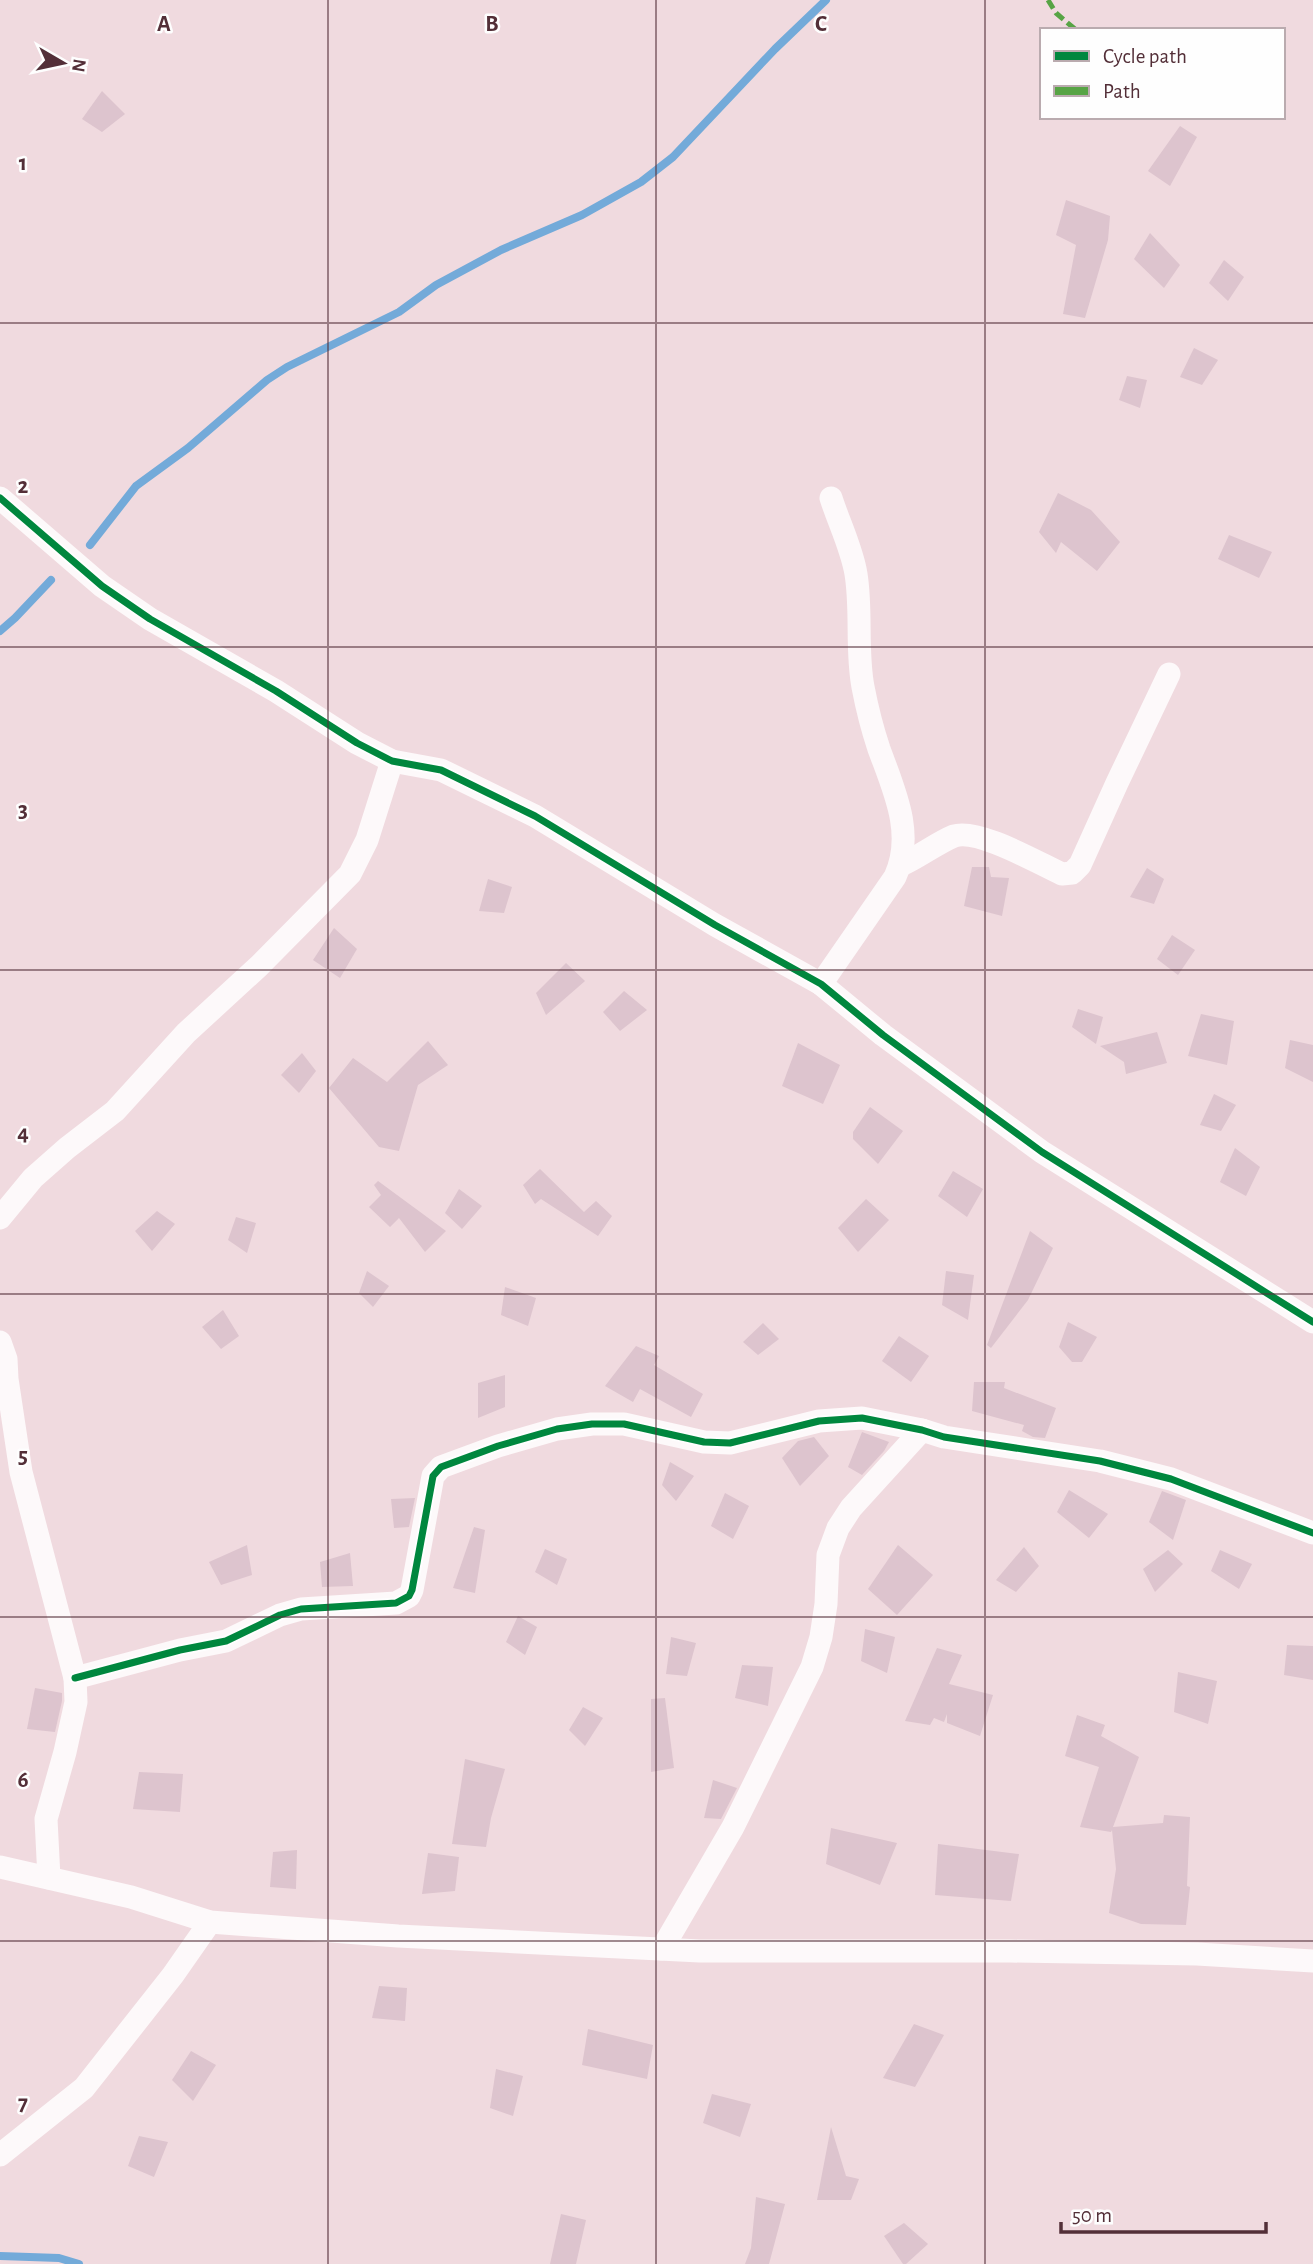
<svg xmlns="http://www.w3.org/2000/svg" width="1313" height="2264" viewBox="0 0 1313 2264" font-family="'Alegreya Sans',sans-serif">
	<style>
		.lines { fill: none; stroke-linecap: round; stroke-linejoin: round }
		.stream { stroke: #73aad9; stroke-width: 8 }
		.building { fill: #ddc4ce }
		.street { stroke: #fdf9fa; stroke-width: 23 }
		.quiet { stroke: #57a445; stroke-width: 5; stroke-dasharray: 10 5; stroke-linecap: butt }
		.cycleway-casing { stroke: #fefefe; stroke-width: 11 }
		.cycleway { stroke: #00873e; stroke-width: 7 }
		.grid { fill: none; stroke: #532f38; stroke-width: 2; stroke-opacity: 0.55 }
		.grid-label { font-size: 23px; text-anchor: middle; font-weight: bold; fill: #532f38; stroke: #fefefe; stroke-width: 5; stroke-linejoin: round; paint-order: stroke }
	</style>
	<rect width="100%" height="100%" fill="#f0dadf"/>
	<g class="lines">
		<g class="stream">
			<path d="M90,545L136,486L188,448L267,380L287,367L399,312L436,285L501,250L582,215L641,182L673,157L775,49L826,0"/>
			<path d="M0,631L15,618L51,580"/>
			<path d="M0,2256L59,2258L79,2264"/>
		</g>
	</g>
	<g class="building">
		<path d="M102,91L125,114L102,132L82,119Z"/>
		<path d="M1180,126L1197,137L1170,186L1148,171Z"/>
		<path d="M1066,200L1110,216L1108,240L1085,318L1063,314L1076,245L1056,235Z"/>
		<path d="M1150,233L1180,265L1164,288L1134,259Z"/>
		<path d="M1224,260L1244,277L1228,301L1209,283Z"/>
		<path d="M1194,348L1218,360L1202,385L1180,377Z"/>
		<path d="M1127,376L1147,380L1140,408L1119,400Z"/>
		<path d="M1058,493L1091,510L1120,542L1097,571L1061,542L1056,553L1039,532Z"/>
		<path d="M1229,535L1272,552L1259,578L1218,559Z"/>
		<path d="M972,867H989L991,877L1009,878L1002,916L964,906Z"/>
		<path d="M1147,868L1164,879L1154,904L1130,897Z"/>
		<path d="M488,879L512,887L504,913L479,911Z"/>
		<path d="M334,928L357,949L340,978L313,960Z"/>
		<path d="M1172,935L1195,950L1178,975L1157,959Z"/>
		<path d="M566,963L585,981L546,1015L536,993Z"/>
		<path d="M624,991L647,1010L620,1031L603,1012Z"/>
		<path d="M1078,1009L1103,1017L1096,1044L1072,1027Z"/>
		<path d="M1201,1014L1234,1021L1227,1065L1188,1056Z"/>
		<path d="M1157,1032L1167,1063L1126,1074L1124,1062L1100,1046Z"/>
		<path d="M1290,1040L1313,1045V1082L1285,1068Z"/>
		<path d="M428,1041L448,1065L418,1085L399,1151L379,1147L329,1088L353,1058L387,1082Z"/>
		<path d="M798,1043L840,1065L823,1104L782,1086Z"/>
		<path d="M302,1053L316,1071L299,1093L281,1075Z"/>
		<path d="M1214,1094L1236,1105L1221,1131L1200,1125Z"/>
		<path d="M870,1107L903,1131L878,1164L853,1139V1132Z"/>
		<path d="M1235,1148L1260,1167L1246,1196L1220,1182Z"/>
		<path d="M540,1169L584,1212L596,1201L612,1216L598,1236L541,1199L535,1204L523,1185Z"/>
		<path d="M953,1171L983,1189L967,1217L938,1196Z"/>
		<path d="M378,1181L446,1231L425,1252L399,1218L390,1227L369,1207L381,1195L374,1185Z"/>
		<path d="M459,1189L482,1206L462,1229L445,1213Z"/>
		<path d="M866,1199L889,1220L858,1252L838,1228Z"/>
		<path d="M157,1211L175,1224L152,1251L135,1231Z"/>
		<path d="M236,1217L256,1223L247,1253L228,1240Z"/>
		<path d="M1030,1231L1053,1248L1028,1300L991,1348L987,1345Z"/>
		<path d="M367,1271L389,1286L373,1307L359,1293Z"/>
		<path d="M946,1271L974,1275L968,1320L942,1305Z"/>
		<path d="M505,1287L536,1298L528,1326L501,1315Z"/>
		<path d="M223,1310L239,1336L221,1349L202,1327Z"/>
		<path d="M1068,1322L1097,1337L1082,1362H1072L1059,1347Z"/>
		<path d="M763,1323L779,1339L758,1355L743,1342Z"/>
		<path d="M899,1336L929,1356L911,1382L882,1361Z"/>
		<path d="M636,1346L659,1356L654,1365L703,1394L691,1417L640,1389L633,1402L605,1386Z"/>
		<path d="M505,1375V1407L478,1418V1383Z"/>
		<path d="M974,1382H1005L1004,1388L1056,1408L1045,1438L1033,1437L1022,1431L1024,1425L972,1411Z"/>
		<path d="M862,1432L889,1442L884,1451L862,1475L848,1467Z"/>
		<path d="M814,1437L829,1456L800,1486L782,1458L798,1441Z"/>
		<path d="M670,1462L694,1476L676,1501L662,1485Z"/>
		<path d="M1069,1490L1108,1514L1089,1538L1057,1512Z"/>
		<path d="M1162,1491L1186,1500L1173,1540L1149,1522Z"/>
		<path d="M725,1493L749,1506L733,1539L711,1526Z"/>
		<path d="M415,1498L409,1527L394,1528L391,1499Z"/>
		<path d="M474,1527L485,1530L475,1593L453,1588Z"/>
		<path d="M247,1545L252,1575L221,1585L209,1562Z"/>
		<path d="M898,1545L933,1575L897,1615L868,1589Z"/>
		<path d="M1024,1547L1039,1566L1016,1592L996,1580Z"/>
		<path d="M545,1549L567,1559L557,1585L535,1572Z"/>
		<path d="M1168,1550L1183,1564L1155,1592L1143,1569Z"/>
		<path d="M1220,1550L1252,1564L1239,1589L1211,1571Z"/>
		<path d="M350,1553L353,1586L322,1587L320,1562Z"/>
		<path d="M518,1616L537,1627L525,1655L506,1642Z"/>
		<path d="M865,1629L895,1637L887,1673L861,1661Z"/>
		<path d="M671,1637L696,1643L687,1676L666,1674Z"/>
		<path d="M1287,1645L1313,1646V1680L1284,1675Z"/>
		<path d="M937,1648L962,1655L949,1684L993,1695L980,1736L947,1723V1714L944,1722L934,1718L930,1725L905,1721Z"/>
		<path d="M742,1665L773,1667L768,1706L735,1698Z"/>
		<path d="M1178,1672L1217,1681L1208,1724L1174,1712Z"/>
		<path d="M35,1688L62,1693V1701L55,1732L27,1729Z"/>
		<path d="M665,1698L674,1768L651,1772V1699Z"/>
		<path d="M583,1707L603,1718L585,1746L569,1730Z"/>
		<path d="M1077,1715L1105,1725L1101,1736L1139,1757L1113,1827L1163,1823L1164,1815L1190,1817L1187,1886L1190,1887L1186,1925L1141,1924L1109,1913L1116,1869L1112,1830L1111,1832L1080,1827L1099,1767L1065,1756Z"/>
		<path d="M465,1759L505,1769L491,1818L486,1847L452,1844Z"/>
		<path d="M139,1772L183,1774L180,1812L133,1809Z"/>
		<path d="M713,1780L737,1788L721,1819L704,1818Z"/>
		<path d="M831,1828L897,1843L880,1885L826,1864Z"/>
		<path d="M938,1844L1019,1854L1011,1901L935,1895Z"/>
		<path d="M297,1850L296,1889L270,1887L273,1852Z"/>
		<path d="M428,1853L459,1857L455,1891L422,1894Z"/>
		<path d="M379,1986L407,1988L405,2021L372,2018Z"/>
		<path d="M914,2024L944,2035L915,2087L883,2078Z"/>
		<path d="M588,2029L653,2045L647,2079L582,2065Z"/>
		<path d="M191,2051L216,2065L193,2101L172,2080Z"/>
		<path d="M496,2069L523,2076L513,2116L490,2108Z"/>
		<path d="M712,2094L751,2104L740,2137L703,2123Z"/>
		<path d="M831,2127L846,2176L859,2179L851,2200H817Z"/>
		<path d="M139,2136L168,2142L154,2177L128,2166Z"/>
		<path d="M756,2197L785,2204L769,2264H745L751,2248Z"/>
		<path d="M561,2214L586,2220L576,2264H550Z"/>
		<path d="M904,2223L928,2244L906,2264H903L884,2236Z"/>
	</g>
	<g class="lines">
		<g class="street">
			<path d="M0,498L102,586L150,619L276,691L357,743L392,761L441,770L535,816L715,925L821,984L883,1035L1042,1152L1313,1322"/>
			<path d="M901,865C919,857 937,843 954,836C978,828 1038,863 1062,874L1072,873L1080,865L1117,783L1169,674"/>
			<path d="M821,984L895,877C915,834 894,790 879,749C872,728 867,708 863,687C856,650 862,611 856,574C852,549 839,523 831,498"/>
			<path d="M0,1218L33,1178L67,1148L115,1111L186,1033L259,966L350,874L367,840L392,761"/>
			<path d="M0,1342L6,1359L7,1379L21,1472L75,1678L76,1702L65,1752L46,1819L49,1878"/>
			<path d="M75,1678L180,1650L226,1641L280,1615L301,1609L396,1603L409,1596L412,1590L433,1476L441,1467L498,1446L557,1429L592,1424H624L704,1442L730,1443L819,1421L862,1418L922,1430L944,1437L1100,1461L1171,1479L1313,1533"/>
			<path d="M0,1867L131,1897L210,1922L398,1936L700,1951H1010L1197,1954L1313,1961"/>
			<path d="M662,1949L733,1827L812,1667L821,1637L826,1604L828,1555L838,1528L851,1508L922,1430"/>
			<path d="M0,2155L84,2088L173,1975L210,1922"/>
		</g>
		<path class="quiet" d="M1048,0L1056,13L1076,30"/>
		<g class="cycleway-casing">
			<g id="cycleway">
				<path d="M0,498L102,586L150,619L276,691L357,743L392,761L441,770L535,816L715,925L821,984L883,1035L1042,1152L1313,1322"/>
				<path d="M75,1678L180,1650L226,1641L280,1615L301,1609L396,1603L409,1596L412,1590L433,1476L441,1467L498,1446L557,1429L592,1424H624L704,1442L730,1443L819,1421L862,1418L922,1430L944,1437L1100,1461L1171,1479L1313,1533"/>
			</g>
		</g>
		<use href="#cycleway" class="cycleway"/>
	</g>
	<path class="grid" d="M328,0V2264M656,0V2264M985,0V2264M0,323H1313M0,647H1313M0,970H1313M0,1294H1313M0,1617H1313M0,1941H1313"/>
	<g class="grid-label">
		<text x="164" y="31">A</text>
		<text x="492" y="31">B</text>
		<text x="821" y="31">C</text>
		<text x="23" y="170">1</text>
		<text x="23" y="493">2</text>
		<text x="23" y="817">3</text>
		<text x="23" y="1140">4</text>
		<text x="23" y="1463">5</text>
		<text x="23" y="1787">6</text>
		<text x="23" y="2110">7</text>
	</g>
	<rect x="1040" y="28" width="245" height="91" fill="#fefefe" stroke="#baabaf" stroke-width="2"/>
	<rect x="1054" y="51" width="35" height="10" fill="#00873e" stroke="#baabaf" stroke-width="2"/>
	<text x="1103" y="63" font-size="21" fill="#532f38">Cycle path</text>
	<rect x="1054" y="86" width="35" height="10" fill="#57a445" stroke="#baabaf" stroke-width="2"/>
	<text x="1103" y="98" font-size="21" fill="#532f38">Path</text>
	<g transform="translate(63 63) rotate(99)" stroke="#fefefe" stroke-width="5" paint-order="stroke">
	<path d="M0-5L12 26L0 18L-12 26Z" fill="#532f38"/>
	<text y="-10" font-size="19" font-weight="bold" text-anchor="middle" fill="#532f38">N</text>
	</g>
	<path d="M1061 2222v10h205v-10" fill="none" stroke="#532f38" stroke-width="3.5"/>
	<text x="1072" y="2222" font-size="21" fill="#532f38" stroke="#fefefe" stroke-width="5" paint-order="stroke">50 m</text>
</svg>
